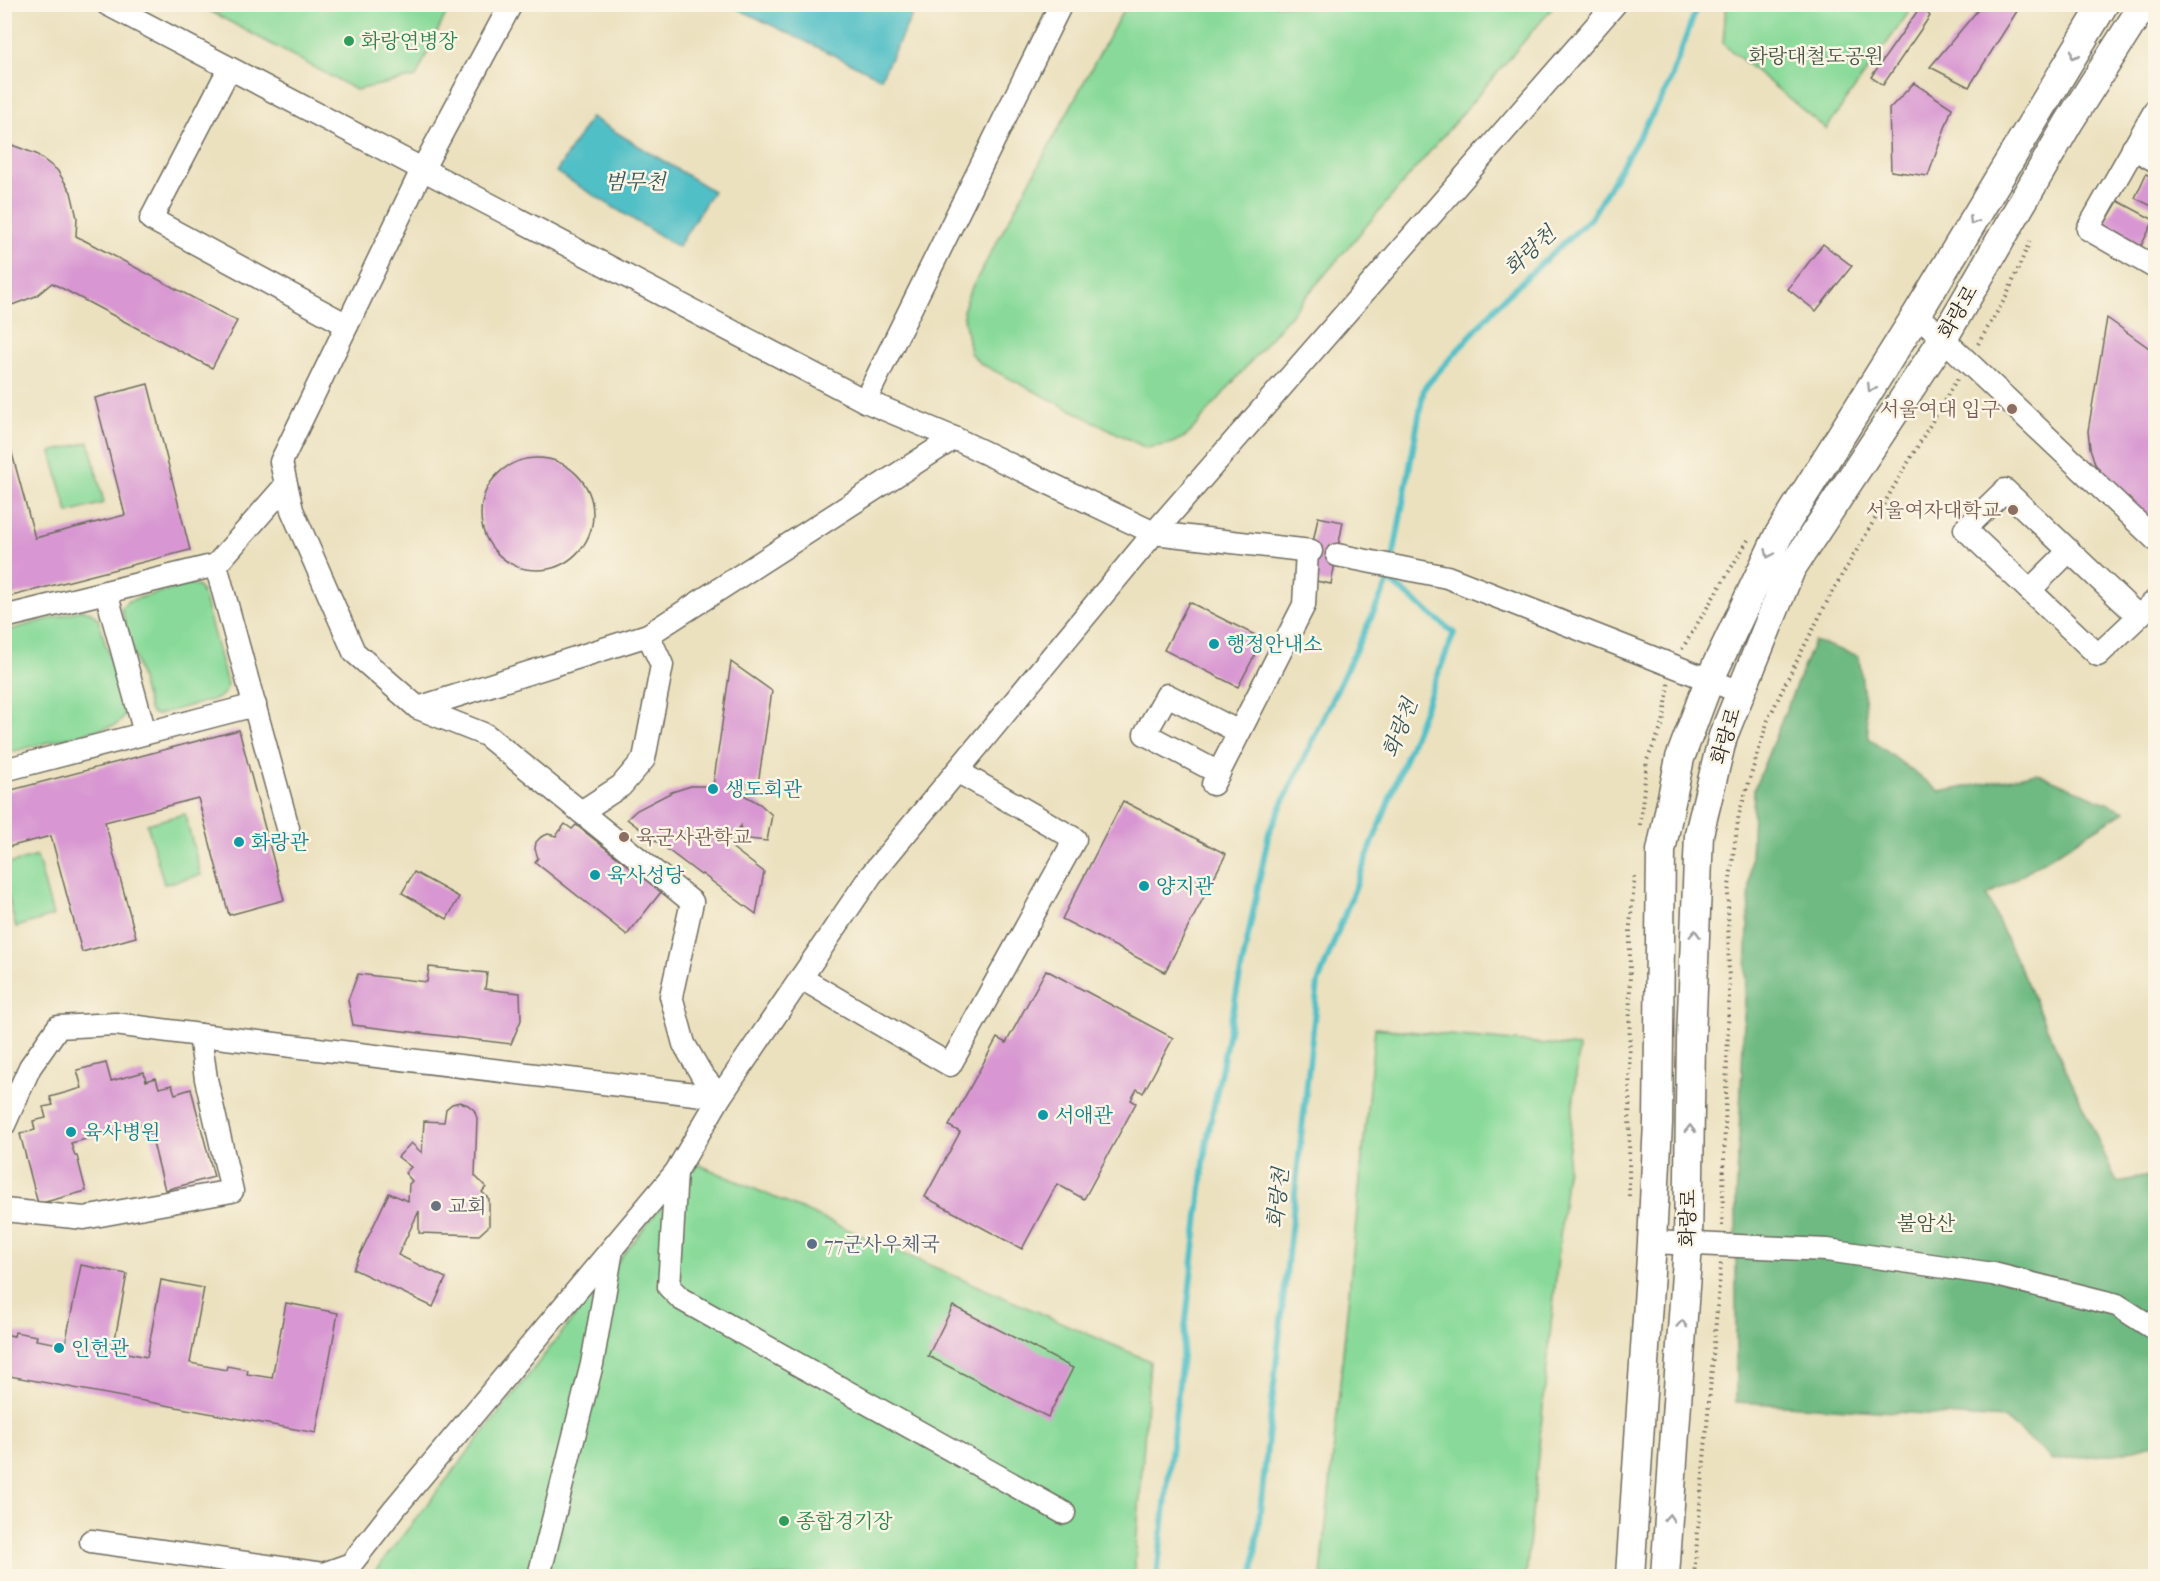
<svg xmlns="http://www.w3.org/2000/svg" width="2160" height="1581" viewBox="0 0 2160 1581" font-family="'IM FELL French Canon','Noto Serif KR',serif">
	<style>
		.green { fill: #89da9a; stroke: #5a8262; stroke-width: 1.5 }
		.forest { fill: #6eba82; stroke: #4c7256; stroke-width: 1.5 }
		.water { fill: #51bfc6; stroke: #3e7578; stroke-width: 1.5 }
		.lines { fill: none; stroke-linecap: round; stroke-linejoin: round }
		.stream { stroke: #51bfc6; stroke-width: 6 }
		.building { fill: #d897d2 }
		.minor-casing { stroke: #6e6b5f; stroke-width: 25 }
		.major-casing { stroke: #6e6b5f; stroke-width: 31 }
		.path { stroke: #6e6b5f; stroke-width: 4; stroke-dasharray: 1.5 4.5; stroke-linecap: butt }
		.minor { stroke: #fff; stroke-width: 22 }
		.major { stroke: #fff; stroke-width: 28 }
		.oneway { stroke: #a0a0a0 }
		.leisure-dot { fill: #2e9e5b; stroke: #fcf5e5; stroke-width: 2 }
		.education-dot { fill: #8d6e63; stroke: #fcf5e5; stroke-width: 2 }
		.culture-dot { fill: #0f9aa8; stroke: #fcf5e5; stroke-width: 2 }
		.worship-dot { fill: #6b7280; stroke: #fcf5e5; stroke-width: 2 }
		.service-dot { fill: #5c6f8a; stroke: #fcf5e5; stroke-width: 2 }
		.labels { text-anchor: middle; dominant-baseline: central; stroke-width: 5; stroke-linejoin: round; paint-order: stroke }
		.leisure-label { font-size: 20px; fill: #27864d; stroke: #fcf5e5; text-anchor: start }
		.park-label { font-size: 20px; fill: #425747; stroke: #fcf5e5 }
		.street-label { font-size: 20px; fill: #2b2b2b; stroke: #fcf5e5 }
		.education-label { font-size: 20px; fill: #785e54; stroke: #fcf5e5; text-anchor: end }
		.culture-label { font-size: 20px; fill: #0d838f; stroke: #fcf5e5; text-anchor: start }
		.worship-label { font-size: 20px; fill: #5b616d; stroke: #fcf5e5; text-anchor: start }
		.service-label { font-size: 20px; fill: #4e5e75; stroke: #fcf5e5; text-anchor: start }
		.water-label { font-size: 21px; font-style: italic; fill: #36575a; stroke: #fcf5e5 }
	</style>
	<rect width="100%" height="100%" fill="#fcf5e5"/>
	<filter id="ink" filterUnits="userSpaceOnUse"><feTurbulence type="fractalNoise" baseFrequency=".0167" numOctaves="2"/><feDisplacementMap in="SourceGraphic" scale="12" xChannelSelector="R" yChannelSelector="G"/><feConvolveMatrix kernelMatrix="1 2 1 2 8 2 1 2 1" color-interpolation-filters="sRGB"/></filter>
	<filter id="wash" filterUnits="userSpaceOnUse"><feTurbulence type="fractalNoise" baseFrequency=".008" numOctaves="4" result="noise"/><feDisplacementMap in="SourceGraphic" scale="24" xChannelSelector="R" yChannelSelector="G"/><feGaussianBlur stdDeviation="1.35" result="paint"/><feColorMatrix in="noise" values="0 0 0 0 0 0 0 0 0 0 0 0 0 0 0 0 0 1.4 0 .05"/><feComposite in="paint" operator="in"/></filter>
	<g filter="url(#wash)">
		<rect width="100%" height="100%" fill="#ebe1bf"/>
		<g class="green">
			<path d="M199,5H450L416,77L356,90Z"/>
			<path d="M1126,5H1555L1187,436L1170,444L1146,448L981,364L970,353L963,311L969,293Z"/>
			<path d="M1726,5V4L1914,5L1826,129L1723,44Z"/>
			<path d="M89,442L104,503L68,513L51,452Z"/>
			<path d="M191,584L199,587L204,597L227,684L226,691L219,698L156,715L150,712L121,608L128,601Z"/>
			<path d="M82,610L91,612L98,619L125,708C125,716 123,720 116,725L11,752L5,751V631Z"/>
			<path d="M185,814L201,875L164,884L147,824Z"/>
			<path d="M37,856L53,916L16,927L5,886V865Z"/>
			<path d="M1375,1028L1579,1047L1526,1576H1321Z"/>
			<path d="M695,1163L1150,1361L1134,1576H371Z"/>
		</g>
		<path class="forest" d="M1814,641L1859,656L1869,738L1940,792L2037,773L2125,811L1987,896L2117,1182L2155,1175V1443L2122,1453L2053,1460L2005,1419L1736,1402V1203L1754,789Z"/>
		<g class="water">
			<path d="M730,5H917L881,78Z"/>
			<path d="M591,117L713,191L678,247L556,172Z"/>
		</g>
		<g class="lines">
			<g class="stream">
				<path d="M1157,1576L1206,1145L1269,832L1389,580"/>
				<path d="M1253,1576L1318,983L1454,633L1389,580L1424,388L1504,298L1591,218L1667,89L1698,4"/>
			</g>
		</g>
		<g id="blocks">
			<g class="building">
				<path d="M1982,5H2021L1969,87L1930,67Z"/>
				<path d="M1921,6L1930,16L1883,85L1871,77Z"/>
				<path d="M1914,83L1952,108L1928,176L1891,171L1889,109Z"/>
				<path d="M5,144L12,145L36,154L57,170L71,192L77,218L76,236L237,321L212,368L52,283L36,296L12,305L5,306Z"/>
				<path d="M2146,174L2156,179V208L2135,198Z"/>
				<path d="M2118,201L2154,220L2141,246L2104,225Z"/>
				<path d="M1823,244L1852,266L1816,311L1788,289Z"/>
				<path d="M2107,318L2156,353V527L2108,481L2095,464L2090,448L2088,431Z"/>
				<path d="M148,384L190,550L4,598V424L35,538L125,515L95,398Z"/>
				<circle cx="537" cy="514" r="56"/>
				<path d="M1318,517L1343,522L1331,584L1306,579Z"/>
				<path d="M1189,602L1263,639L1238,687L1164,650Z"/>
				<path d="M731,662L772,691L758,784L746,782L744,795L760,804L772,815L767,841L739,838L741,826L726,843L764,872L756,914L702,874L701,875L627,819L637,810L672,792L691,786H713Z"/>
				<path d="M239,730L284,900L229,915L198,798L105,822L136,937L82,952L51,836L4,848V792Z"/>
				<path d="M1123,801L1226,854L1165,972L1062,919Z"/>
				<path d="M565,824L572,829L576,825L661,892L627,935L535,862L538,858L535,849L536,842L541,837L548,834L556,836Z"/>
				<path d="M414,872L459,897L447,919L402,893Z"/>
				<path d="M429,967L487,973L485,989L520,993L521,1020L511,1044L353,1025L348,1000L358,974L427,982Z"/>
				<path d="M1046,970L1173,1038L1143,1093L1137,1089L1131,1100L1136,1103L1084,1199L1057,1184L1022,1249L925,1197L960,1132L949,1126L997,1038L1006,1043Z"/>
				<path d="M106,1063L111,1081L144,1072L146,1081L156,1078L159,1088L172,1085L175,1094L191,1089L214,1177L165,1190L148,1123L71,1143L75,1156H77L86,1191L38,1204L20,1134L35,1130L33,1121L46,1118L43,1107L53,1105L50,1097L82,1088L77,1070Z"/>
				<path d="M460,1102L468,1105L474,1110L477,1118L475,1176L486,1187L482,1192L489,1199V1226L479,1235L419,1233V1211L398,1255L446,1278L433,1307L353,1269L389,1193L408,1201L409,1184L412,1181L405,1173L411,1167L398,1157L411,1143L422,1153L424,1121L444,1122L446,1109L452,1104Z"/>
				<path d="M81,1265L127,1274L113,1350L147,1357L161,1280L204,1288L190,1363L226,1370L227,1366L248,1370L247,1374L272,1378L286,1303L338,1313L316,1433L4,1375V1334L14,1336L15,1332L37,1336L36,1340L65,1345Z"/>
				<path d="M953,1306L1073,1368L1048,1417L928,1356Z"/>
			</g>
		</g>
	</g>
	<g filter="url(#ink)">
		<use href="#blocks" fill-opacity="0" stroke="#6e6b5f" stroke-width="1.5"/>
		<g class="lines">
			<g class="minor-casing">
				<g id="minor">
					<path d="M107,4L865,401L954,438L1154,533L1615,4"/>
					<path d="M229,69L151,219L347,325"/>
					<path d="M2156,109L2088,229L2156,268"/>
					<path d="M2133,148L2156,161"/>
					<path d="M1917,314L2156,540"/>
					<path d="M865,401L1061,4"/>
					<path d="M1337,555L1447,577L1740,692"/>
					<path d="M216,565L288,828"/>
					<path d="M2030,590L2069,551"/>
					<path d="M106,592L145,733"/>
					<path d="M2138,616L2005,490L1965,529L2098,655L2156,600"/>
					<path d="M4,617L216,565L286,485"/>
					<path d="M418,708L648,635L954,438"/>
					<path d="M4,770L255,705"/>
					<path d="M1219,773L1145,734L1167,695L1239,732"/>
					<path d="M1213,784L1304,605L1307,551"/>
					<path d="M581,812L621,786L644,759L662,665L648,635"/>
					<path d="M801,978L950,1065L1075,839L957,771"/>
					<path d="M4,1125L30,1067L58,1027L115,1024L200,1035"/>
					<path d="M676,1172L669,1287L681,1299L1064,1513"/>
					<path d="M4,1210L84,1218L232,1191L206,1079L200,1035L720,1097L702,1075L684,1044L671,996L692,902L486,735L418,708L354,652L292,510L281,462L422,170L511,4"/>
					<path d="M1652,1242L1827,1250L1993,1274L2117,1305L2156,1330"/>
					<path d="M91,1541L323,1574L351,1564L394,1509L676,1172L720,1097L871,875L1154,533L1311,551"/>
					<path d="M539,1576L592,1364L612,1250"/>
				</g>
			</g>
			<g class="major-casing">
				<g id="major">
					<path d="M1630,1576L1652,1242L1658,1123L1661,851L1680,758L1709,681L1778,536L1917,314L2104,4"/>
					<path d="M1665,1576L1688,1244L1691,1039L1699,834L1723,736L1791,569L1943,339L2069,122L2144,4"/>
				</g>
			</g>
			<g class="path">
				<path d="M1978,344L2006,297L2030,241"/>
				<path d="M1682,649L1748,540"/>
				<path d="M1640,825L1647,760L1663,724L1669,683"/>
				<path d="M1629,1196L1630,926L1635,874"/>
				<path d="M1722,1226L1729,996L1728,893L1739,814L1768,720L1787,680L1831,594L1957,379"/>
				<path d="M1694,1576L1721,1263"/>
			</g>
			<use href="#minor" class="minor"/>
			<use href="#major" class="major"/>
		</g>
		<defs><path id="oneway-chevron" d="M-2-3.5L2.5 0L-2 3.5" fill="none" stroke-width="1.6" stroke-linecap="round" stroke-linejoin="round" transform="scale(1.5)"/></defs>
		<g class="oneway">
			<use href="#oneway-chevron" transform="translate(2074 55) rotate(121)"/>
			<use href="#oneway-chevron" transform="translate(1973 221) rotate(121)"/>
			<use href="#oneway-chevron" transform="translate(1871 388) rotate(122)"/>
			<use href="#oneway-chevron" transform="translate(1769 554) rotate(115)"/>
			<use href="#oneway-chevron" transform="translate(1695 934) rotate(-88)"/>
			<use href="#oneway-chevron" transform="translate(1690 1129) rotate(-89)"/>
			<use href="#oneway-chevron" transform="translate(1682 1324) rotate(-86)"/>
			<use href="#oneway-chevron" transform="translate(1669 1518) rotate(-86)"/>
		</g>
	</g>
	<g class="leisure-dot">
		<circle cx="349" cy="41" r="6"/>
		<circle cx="784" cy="1521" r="6"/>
	</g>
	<g class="education-dot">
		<circle cx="2012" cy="409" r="6"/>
		<circle cx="2013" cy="510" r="6"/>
		<circle cx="624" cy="837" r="6"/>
	</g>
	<g class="culture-dot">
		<circle cx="1214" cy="644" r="6"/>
		<circle cx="713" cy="789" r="6"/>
		<circle cx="239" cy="842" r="6"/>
		<circle cx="595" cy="875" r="6"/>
		<circle cx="1144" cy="886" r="6"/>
		<circle cx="1043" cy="1115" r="6"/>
		<circle cx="71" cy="1132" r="6"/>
		<circle cx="59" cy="1348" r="6"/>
	</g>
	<circle class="worship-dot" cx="436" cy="1206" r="6"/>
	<circle class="service-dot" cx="812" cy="1244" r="6"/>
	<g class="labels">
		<g class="leisure-label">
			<text x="361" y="41">화랑연병장</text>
			<text x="796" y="1521">종합경기장</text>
		</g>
		<g class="park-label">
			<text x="1816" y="56">화랑대철도공원</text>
			<text x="1926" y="1223">불암산</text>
		</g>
		<g class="street-label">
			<text transform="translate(1958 312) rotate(-60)">화랑로</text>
			<text transform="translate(1726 736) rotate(-73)">화랑로</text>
			<text transform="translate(1688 1218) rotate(-89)">화랑로</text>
		</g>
		<g class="education-label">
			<text x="2000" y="409">서울여대 입구</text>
			<text x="2001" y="510">서울여자대학교</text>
			<text x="636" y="837" text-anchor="start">육군사관학교</text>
		</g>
		<g class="culture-label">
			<text x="1226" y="644">행정안내소</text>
			<text x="725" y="789">생도회관</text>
			<text x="251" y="842">화랑관</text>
			<text x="607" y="875">육사성당</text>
			<text x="1156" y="886">양지관</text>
			<text x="1055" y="1115">서애관</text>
			<text x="83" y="1132">육사병원</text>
			<text x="71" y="1348">인헌관</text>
		</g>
		<g class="worship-label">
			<text x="448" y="1206">교회</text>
		</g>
		<g class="service-label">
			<text x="824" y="1244">77군사우체국</text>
		</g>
		<g class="water-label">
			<text x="635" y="182">범무천</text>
			<text transform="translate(1530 251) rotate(-43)">화랑천</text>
			<text transform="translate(1400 728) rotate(-69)">화랑천</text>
			<text transform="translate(1278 1198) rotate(-84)">화랑천</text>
		</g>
	</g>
	<rect width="2160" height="1581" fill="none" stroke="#fcf5e5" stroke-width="24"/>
</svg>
